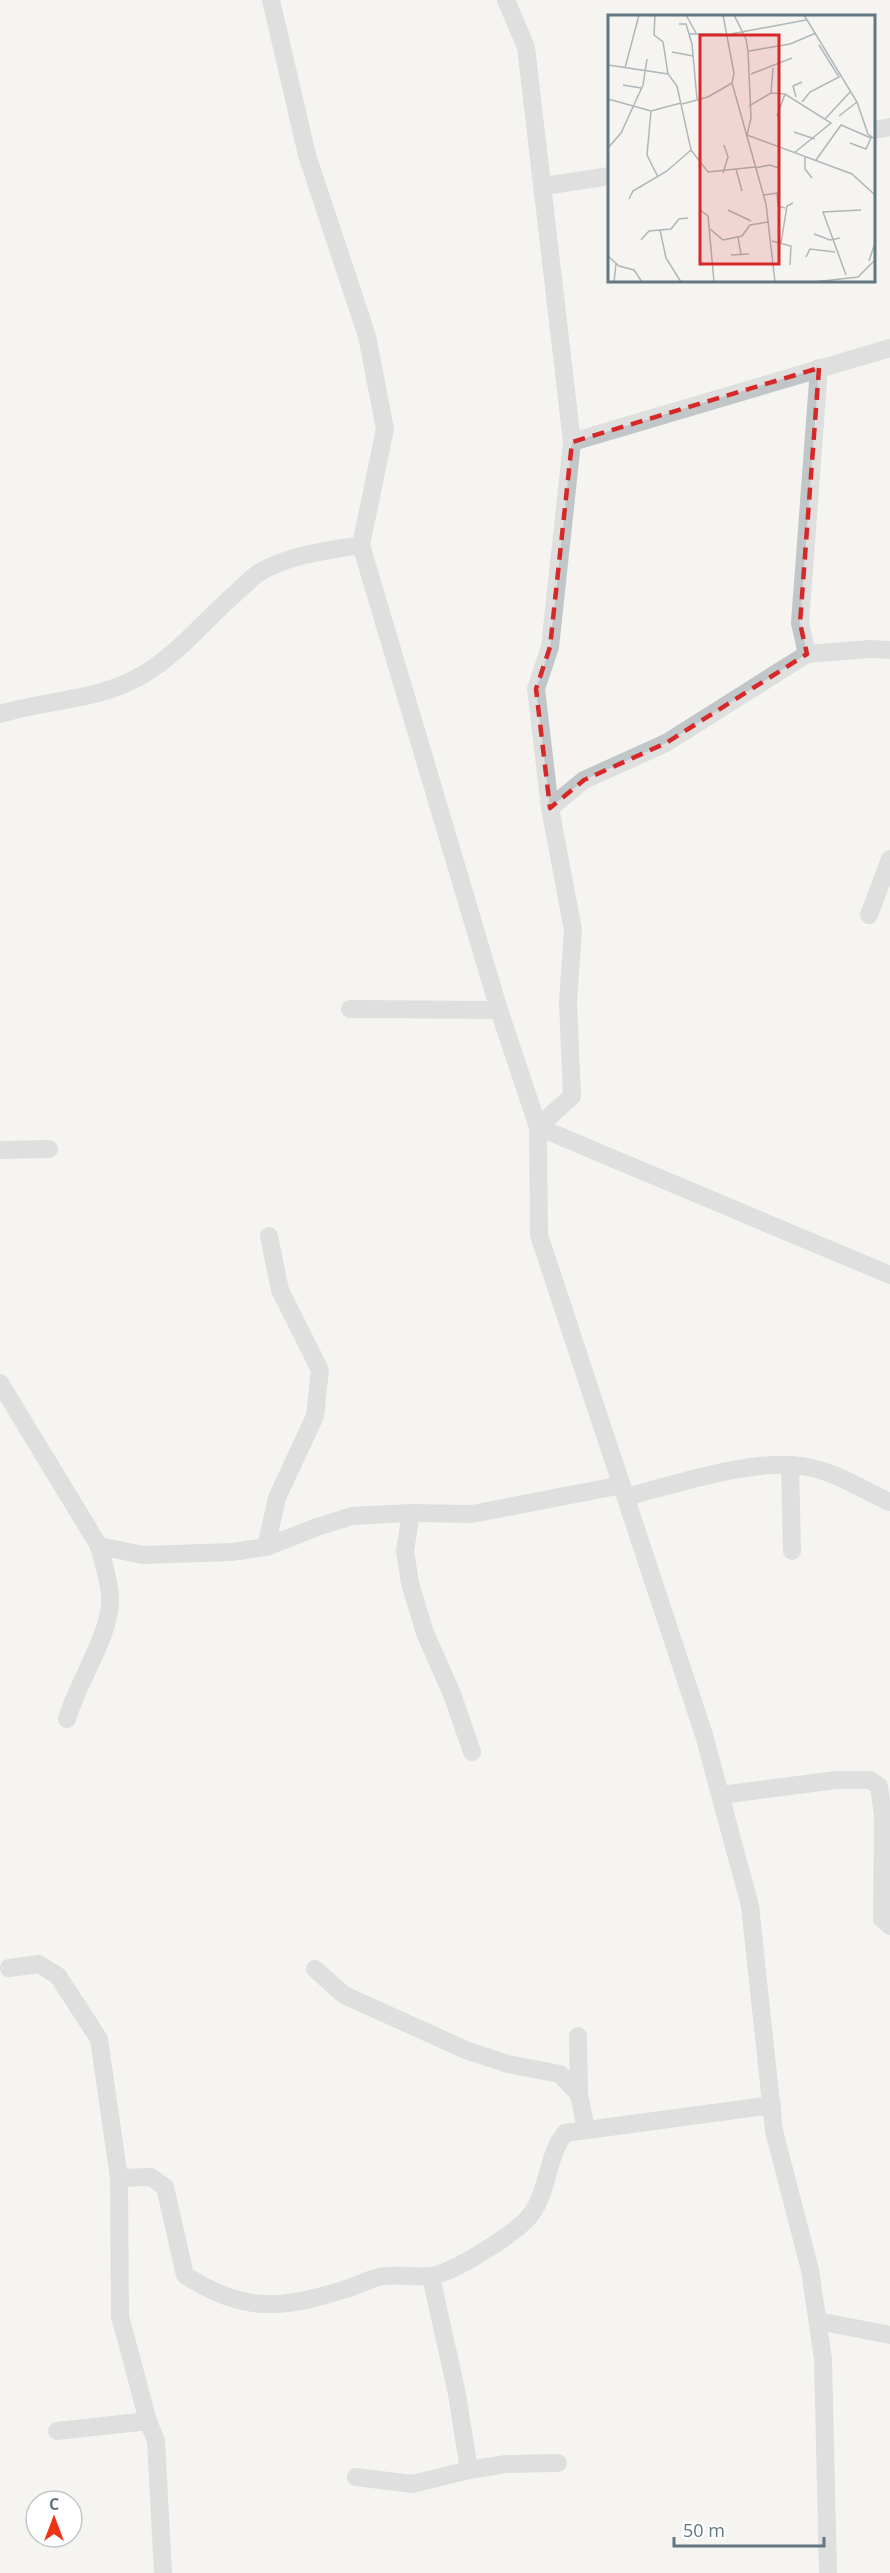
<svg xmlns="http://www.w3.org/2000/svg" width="890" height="2573" viewBox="0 0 890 2573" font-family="'Open Sans',sans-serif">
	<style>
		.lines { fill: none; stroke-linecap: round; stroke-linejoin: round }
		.minor { stroke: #c1c6c8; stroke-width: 18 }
		.marked { fill: none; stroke: #d62828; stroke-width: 4.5; stroke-dasharray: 12 8; stroke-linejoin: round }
		.inset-road { fill: none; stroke: #adb7ba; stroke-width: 1.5 }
		.view { fill: #d62828; fill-opacity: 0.15; stroke: #d62828; stroke-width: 3 }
		.inset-edge { fill: none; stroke: #617783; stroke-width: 3 }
	</style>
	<rect width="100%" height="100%" fill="#f5f4f0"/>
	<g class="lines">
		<g class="minor">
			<path d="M271,0L307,155L367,336L385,429L361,545L499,1010L538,1127L539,1235L704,1735L750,1906L774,2131L810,2270L823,2359L828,2573"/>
			<path d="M506,0L526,47L572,442L550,647L536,689L550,808L573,930L568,1001L572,1096L538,1127L890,1275"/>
			<path d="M874,130L890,127"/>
			<path d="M544,186L610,176"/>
			<path d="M572,442L890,348"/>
			<path d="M807,654L800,623L819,368"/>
			<path d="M0,714C48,699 100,701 144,674C180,652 205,620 236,593C244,586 252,577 260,572C291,554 327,551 361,545"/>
			<path d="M550,808L584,780L666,743L807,654L870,649L890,650"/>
			<path d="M869,915L890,859"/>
			<path d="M350,1009L499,1010"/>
			<path d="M0,1150L49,1149"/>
			<path d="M0,1383L99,1546L143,1555L232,1552L266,1547L317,1527L352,1516L411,1513L472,1514L622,1485"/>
			<path d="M790,1465L792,1551"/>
			<path d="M626,1497C677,1484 761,1455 812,1468C839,1474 864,1490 889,1502"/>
			<path d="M411,1513L405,1551L410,1583L425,1633L452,1694L472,1752"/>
			<path d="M266,1547L277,1498L315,1416L320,1370L280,1290L269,1236"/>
			<path d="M67,1719C77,1683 113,1631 110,1596C109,1579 103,1562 99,1546"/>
			<path d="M721,1795L836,1780H870L879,1786L883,1815L882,1919L890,1926"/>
			<path d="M9,1968L39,1964L58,1976L99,2039L119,2178L120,2316L148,2421L156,2441L163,2573"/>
			<path d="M315,1969L344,1995L468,2051L508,2064L560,2074L579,2094"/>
			<path d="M578,2036L579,2094L586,2130"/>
			<path d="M119,2178L151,2177L165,2187L185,2275C244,2314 284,2309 349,2288C359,2285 369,2279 379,2277C396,2273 413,2278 430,2276C452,2274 507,2238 524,2222C550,2198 544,2160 565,2133L772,2105"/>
			<path d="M431,2277L457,2394L469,2470"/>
			<path d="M818,2321L890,2335"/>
			<path d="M57,2431L148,2421"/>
			<path d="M356,2477L412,2484L469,2470L506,2464L558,2463"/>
		</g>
	</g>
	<path d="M0 0H890V2573H0ZM819,368L800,623L807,654L666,743L584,780L550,808L536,689L550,647L572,442Z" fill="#f5f4f0" fill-opacity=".55" fill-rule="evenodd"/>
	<path class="marked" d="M819,368L800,623L807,654L666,743L584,780L550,808L536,689L550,647L572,442Z"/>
	<g transform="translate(608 15)">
		<rect width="267" height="267" fill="#f5f4f0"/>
		<path class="inset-road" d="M47,0L46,20L55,27L60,59L69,71L83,135L100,157L147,152M78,0L88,18M115,0L126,58L124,68L158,189L167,267M126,0L138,24L140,36L143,103L139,120L244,159L267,180M196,0L249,87L260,119L267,124M71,9H78L84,29L89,84M81,19H116M123,19L198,5M141,36L182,29L208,18M64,37L85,41M0,50L60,59M17,53L31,0M143,59L184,43M15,70L33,73M163,78L165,53M188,82L185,71L194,67M0,84L43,96L73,88M194,87L202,77L231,62L211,30M74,89L100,82L124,68M141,91L163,78L177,79L223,108L186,138M43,96L39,140L50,162M169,101L177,79M231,101L249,87M217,104L243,76M186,117L207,124M0,133L13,118L35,70L39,44M197,142V154L204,163M208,145L233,110L263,123L258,134L242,128M147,153L162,150L171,153M128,154L134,176M115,158L120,142L116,130M156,180L169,178L170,191L177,193M21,184L25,176L59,156L83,135M92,195L100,201L106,267M120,195L143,206M102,214L115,225L134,221L142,210L160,207M52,215L58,243L73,267M206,219L222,225L232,223M130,222L133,240M33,225L41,216L63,214L71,204L80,203M164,226L183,231L182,250M173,228L179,191L185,188M123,240L141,239M0,241L11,251L26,255L34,267M198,242L202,234L227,237M261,246L267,228M238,260L215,197L253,195M6,267L8,249M206,267L250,262L267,245"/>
		<path class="view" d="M92,20H171V249H92Z"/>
		<rect width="267" height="267" class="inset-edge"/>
	</g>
	<g transform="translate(54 2519)"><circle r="28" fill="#ffffff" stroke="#c0c9cd" stroke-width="1.5"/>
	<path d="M0-4.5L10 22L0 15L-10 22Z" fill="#f03114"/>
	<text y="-9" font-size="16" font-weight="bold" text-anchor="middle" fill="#617783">С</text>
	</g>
	<path d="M674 2537v9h150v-9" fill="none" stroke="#617783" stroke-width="3"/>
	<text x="683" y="2537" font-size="18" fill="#617783" stroke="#ffffff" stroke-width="4.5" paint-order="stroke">50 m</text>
</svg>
